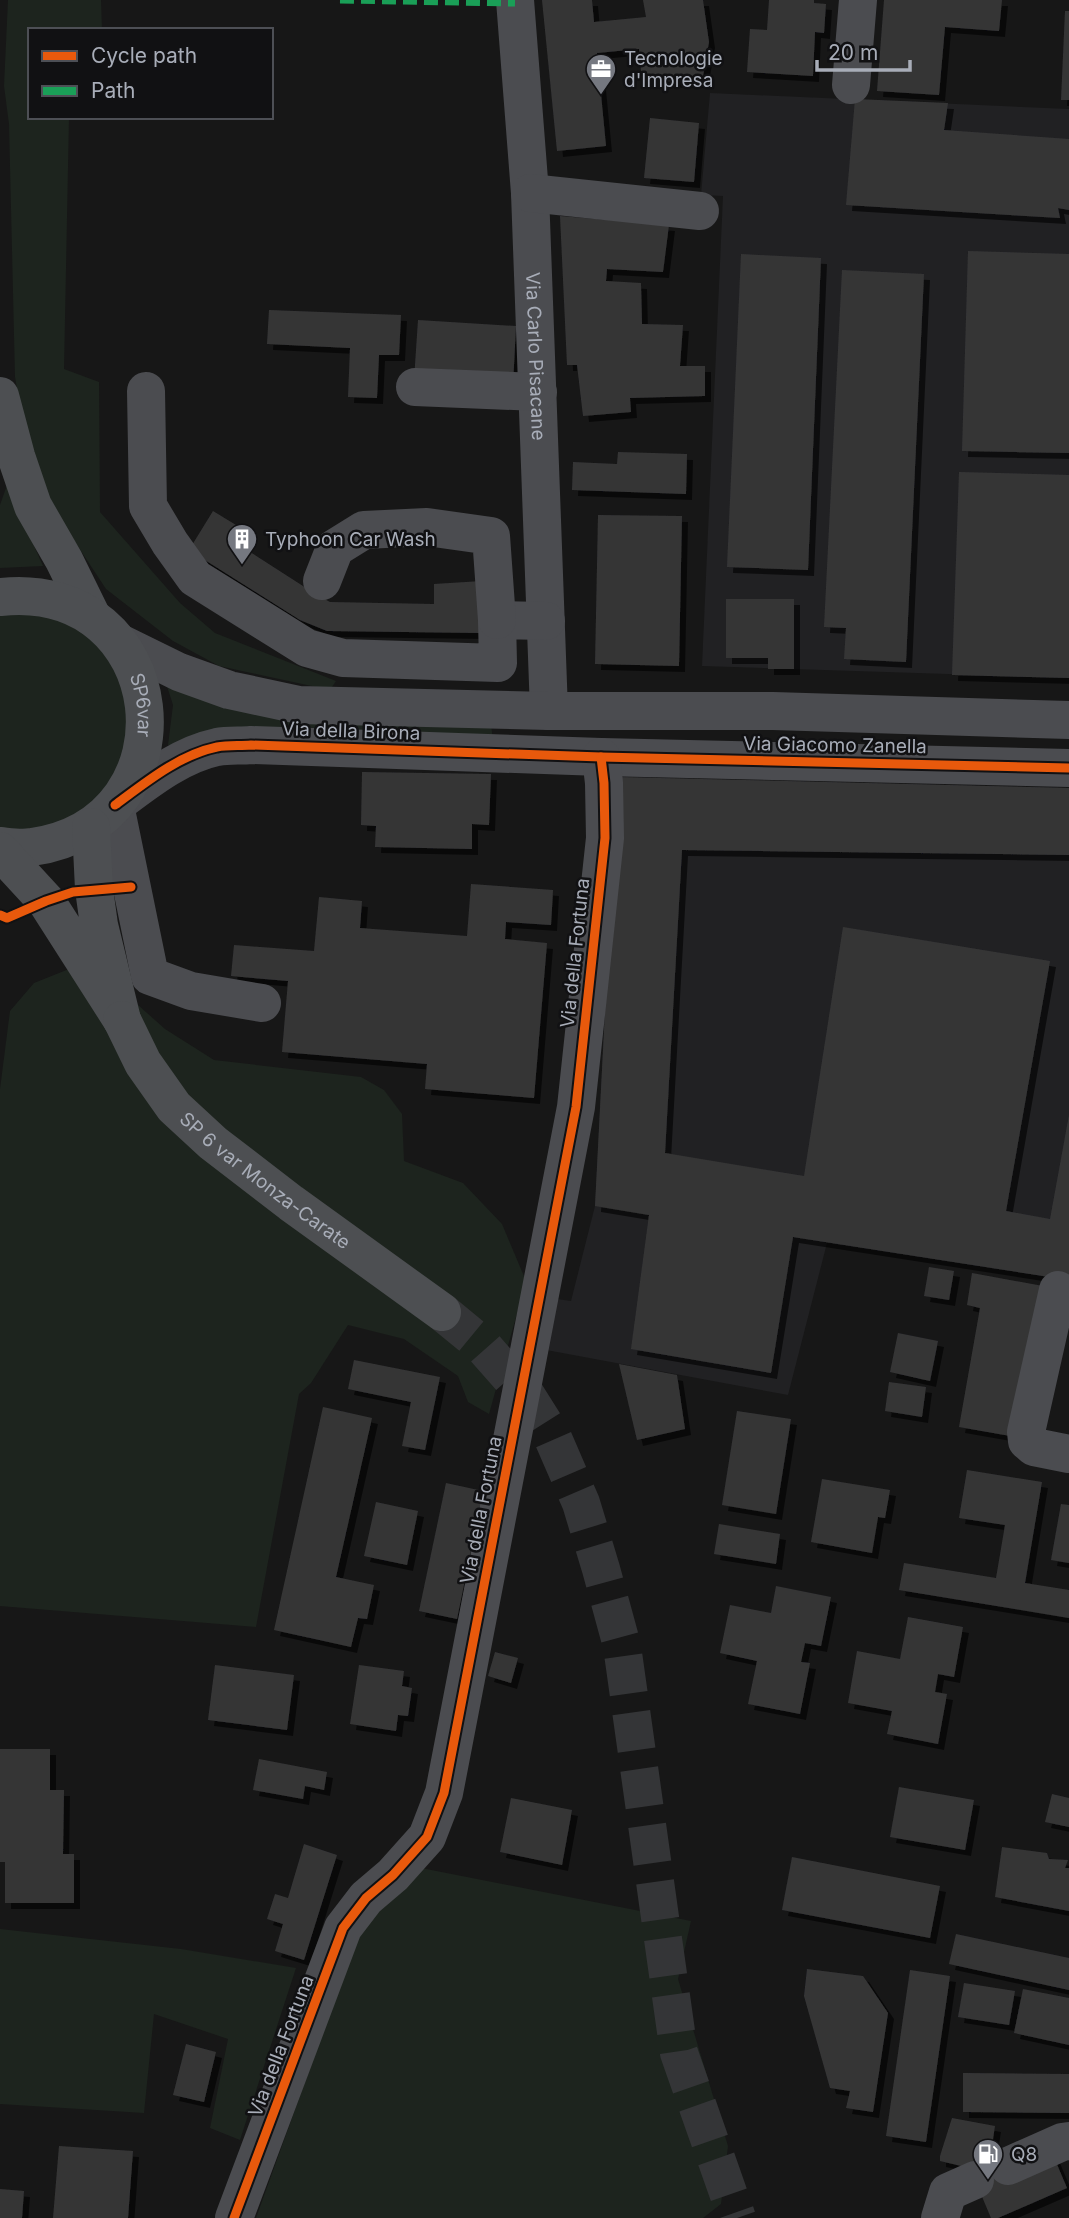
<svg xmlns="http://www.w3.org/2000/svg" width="1069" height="2218" viewBox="0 0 1069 2218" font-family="Inter,sans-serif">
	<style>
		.built { fill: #212123 }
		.green { fill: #1d241e }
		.building { fill: #353536; filter: url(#shadow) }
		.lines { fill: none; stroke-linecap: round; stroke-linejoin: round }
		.major-tunnel { stroke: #343537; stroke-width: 38; stroke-dasharray: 38 19; stroke-linecap: butt }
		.minor { stroke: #4b4c50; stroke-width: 38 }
		.major { stroke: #4d4f52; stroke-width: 38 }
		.quiet { stroke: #1a9f57; stroke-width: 7; stroke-dasharray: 14 7; stroke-linecap: butt }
		.cycleway-casing { stroke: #111113; stroke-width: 13 }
		.cycleway { stroke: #e8590c; stroke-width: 9 }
		.labels { text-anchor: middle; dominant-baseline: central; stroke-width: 5; stroke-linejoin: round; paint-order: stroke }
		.poi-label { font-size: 19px; fill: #a8adb8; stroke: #111113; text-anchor: start }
		.street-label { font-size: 19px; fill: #a8adb8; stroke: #111113 }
	</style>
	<defs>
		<filter id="shadow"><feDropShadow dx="6" dy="6" stdDeviation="0" flood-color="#0009"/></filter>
	</defs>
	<rect width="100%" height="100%" fill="#171717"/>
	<g class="built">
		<path d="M710,93L1069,109V678L702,666L723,196L701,195Z"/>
		<path d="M617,777L1069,788V1280L827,1243L788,1395L541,1349L550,1298L571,1301L595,1206Z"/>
	</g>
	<g class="green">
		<path d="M8,0H101L102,30H30V117H69L64,369L99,382L100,512L180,603L215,633L336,681L330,690L219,666L173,641L106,589L54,510L26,441L15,377L9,124L4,86Z"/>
		<path d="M7,485L43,566L0,568V505Z"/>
		<path d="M20,608L83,628L126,682V759L90,809L41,832L0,831V611Z"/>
		<path d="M165,680L491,725L493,740L176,747L168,745L173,705Z"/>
		<path d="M74,967L119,988L165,1029L214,1060L361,1077L384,1090L402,1114L404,1161L463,1183L502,1224L526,1281L489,1414L468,1402L458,1376L404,1339L348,1325L311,1383L299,1394L256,1627L0,1606V1089L10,1011L34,983Z"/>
		<path d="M416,1867L691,1921L678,1979L728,2146L721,2204L703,2218H256L360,1929Z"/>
		<path d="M0,1929L181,1949L296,1968L240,2140L210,2128L228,2039L154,2014L144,2113L0,2104Z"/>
	</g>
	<g class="building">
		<path d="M542,0H592L594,22L646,17L643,0H703L709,42L702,82L642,81L639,49L597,53L606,146L557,151Z"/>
		<path d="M769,0H814V3L826,4L824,33L815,32L813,76L747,72L750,29L767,30Z"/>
		<path d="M884,0H1002L999,31L945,27L939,95L877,91Z"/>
		<path d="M1065,11H1069V100H1061Z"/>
		<path d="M855,99L948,103L944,130L1069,139V210L1058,208L1060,218L846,205Z"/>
		<path d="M650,118L699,123L694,182L644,178Z"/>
		<path d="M560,216L669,225L663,272L607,269L606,281L641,283L642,324L683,325L680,366H705V396L630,398L631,412L583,416L577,365H567Z"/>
		<path d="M968,251L1069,254V453L962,451Z"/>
		<path d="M741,254L821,258L808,570L727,567Z"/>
		<path d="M842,270L924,274L906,662L844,659L846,628L824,627Z"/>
		<path d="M269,310L401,315L399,355H379L377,398L348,397L350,348L267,344Z"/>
		<path d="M418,320L516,326L513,385L414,380Z"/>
		<path d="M618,452L687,454L686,494L572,490L573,462L617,464Z"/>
		<path d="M959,472L1069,475V678L952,675Z"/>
		<path d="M213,511L236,525L230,539L317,595L330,602L434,604V584L482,581L480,633L327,631L300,620L189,550Z"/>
		<path d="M598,515L682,516L679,666L595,664Z"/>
		<path d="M726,599H794V669H768V658H726Z"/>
		<path d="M362,772L491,774L489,825L472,824V849L375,847L376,826L361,825Z"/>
		<path d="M617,777L1069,788V855L682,850L665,1153L804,1176L843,927L1050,961L1006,1211L1050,1219L1069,1115V1280L793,1237L771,1373L631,1349L649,1215L595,1206Z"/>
		<path d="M471,884L553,890L551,925L506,922L505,939L547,943L534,1098L425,1089L427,1064L282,1052L288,981L231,976L234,945L314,951L319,897L362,901L360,928L467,936Z"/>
		<path d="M929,1267L954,1271L949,1300L924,1296Z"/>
		<path d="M972,1273L1043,1286L1016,1437L959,1427L980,1308L967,1305Z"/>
		<path d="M898,1333L938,1341L930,1381L890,1372Z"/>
		<path d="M354,1360L440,1377L425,1450L402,1446L411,1402L348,1389Z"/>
		<path d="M619,1364L677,1375L685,1429L637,1440Z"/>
		<path d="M889,1382L926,1387L922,1417L885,1411Z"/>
		<path d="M323,1407L372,1418L336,1577L374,1585L367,1619L358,1618L351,1647L274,1630Z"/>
		<path d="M737,1411L791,1419L776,1514L722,1505Z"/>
		<path d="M967,1470L1042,1482L1025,1583L1069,1590V1618L899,1590L904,1563L996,1578L1005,1525L959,1518Z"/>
		<path d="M822,1479L890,1490L885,1518L878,1517L872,1553L811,1542Z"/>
		<path d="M446,1483L483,1491L457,1619L419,1611Z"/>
		<path d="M376,1502L418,1511L407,1565L364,1556Z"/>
		<path d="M1061,1504L1069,1505V1563L1051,1560Z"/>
		<path d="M719,1524L780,1534L776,1564L714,1554Z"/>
		<path d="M776,1586L831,1597L821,1646L805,1643L801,1662L810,1663L800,1714L748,1704L757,1661L720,1653L730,1605L771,1613Z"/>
		<path d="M908,1617L963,1627L954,1677L938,1674L935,1692L947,1694L938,1744L887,1734L892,1711L848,1703L857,1651L900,1659Z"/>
		<path d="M495,1652L518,1658L511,1683L488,1676Z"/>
		<path d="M215,1665L294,1675L287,1730L208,1720Z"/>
		<path d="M359,1665L404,1671L402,1686L412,1688L408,1716L398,1715L396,1731L350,1724Z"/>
		<path d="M0,1749H50V1790H64L63,1854H74V1903H5V1862H0Z"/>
		<path d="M259,1759L327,1772L324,1790L305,1786L303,1799L253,1790Z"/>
		<path d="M899,1787L974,1800L965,1850L890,1837Z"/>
		<path d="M1052,1794L1069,1798V1827L1045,1822Z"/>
		<path d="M511,1798L572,1810L562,1865L500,1852Z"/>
		<path d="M304,1844L337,1855L304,1960L275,1951L283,1924L267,1919L275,1894L288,1898Z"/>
		<path d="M1002,1847L1047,1853L1049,1859L1068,1860L1065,1868H1069V1911L995,1897Z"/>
		<path d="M792,1857L940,1886L930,1938L782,1910Z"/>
		<path d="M956,1934L1069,1958V1990L949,1964Z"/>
		<path d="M807,1969L863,1976L888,2013L873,2112L846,2108L850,2091L830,2088L804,1996Z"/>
		<path d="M910,1970L950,1976L926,2142L886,2136Z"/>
		<path d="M964,1983L1015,1991L1009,2025L958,2017Z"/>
		<path d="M1023,1989L1069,1998V2045L1014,2033Z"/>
		<path d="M186,2044L216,2052L204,2102L173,2095Z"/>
		<path d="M963,2073L1069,2074V2113L963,2112Z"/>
		<path d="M952,2118L995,2126L991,2152L1001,2147L1008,2166L1053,2155L1067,2188L998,2218H991L970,2168L940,2161V2156Z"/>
		<path d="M59,2146L133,2151L128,2218H53Z"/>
		<path d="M0,2189L24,2191L22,2218H0Z"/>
	</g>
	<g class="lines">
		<path class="major-tunnel" d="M442,1312L481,1344L526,1395L552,1436L581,1503L601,1569L622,1646L679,2053L737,2218"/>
		<g class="minor">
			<path id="s1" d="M515,0L530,193L549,711"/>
			<path d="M851,85L858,0"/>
			<path d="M530,193L700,211"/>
			<path d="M415,387L538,392"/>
			<path d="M146,391L148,506L170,543L195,578L307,648L343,658L498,663L497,620L546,621"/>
			<path d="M322,581L335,548L364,530L427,527L491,536L497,620"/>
			<path d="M120,643L179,672L229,690L299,705L549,711H773L1069,720"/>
			<path d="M262,1003L191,991L150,976L115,805C146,782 179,755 217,747C228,745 240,746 251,745L601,757L1069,768"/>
			<path d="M1058,1290L1026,1432L1027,1441L1034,1447L1069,1454"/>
			<path d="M1008,2166L1062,2142L1069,2141"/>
			<path d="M234,2218L343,1928L366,1898L393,1875L427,1837L444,1793L576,1107L605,838L604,783L601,757"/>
			<path d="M940,2218L948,2192L975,2180"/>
		</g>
		<g class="major">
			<path d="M0,396L16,456L33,506L64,560L92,617"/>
			<path id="s2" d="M0,597C173,578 200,823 32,847C22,849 10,847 0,846"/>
			<path d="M0,851L46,901L122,1020L99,925L94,889L91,827"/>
			<path id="s3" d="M122,1020L143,1063L174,1107L213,1143L291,1203L442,1312"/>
		</g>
		<path class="quiet" d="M340,0L515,3"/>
		<g class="cycleway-casing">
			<g id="cycleway">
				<path d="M115,805C146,782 179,755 217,747C228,745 240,746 251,745L601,757L1069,768"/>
				<path d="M0,915L7,918L46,901L73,892L131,887"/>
				<path d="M234,2218L343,1928L366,1898L393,1875L427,1837L444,1793L576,1107L605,838L604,783L601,757"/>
			</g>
		</g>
		<use href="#cycleway" class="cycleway"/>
	</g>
	<defs>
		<g id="office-pin" transform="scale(1.575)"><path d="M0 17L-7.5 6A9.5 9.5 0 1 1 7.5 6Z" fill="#757880" stroke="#111113"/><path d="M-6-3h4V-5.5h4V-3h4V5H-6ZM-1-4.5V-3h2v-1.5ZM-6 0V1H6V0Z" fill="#fff"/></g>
		<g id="building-pin" transform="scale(1.575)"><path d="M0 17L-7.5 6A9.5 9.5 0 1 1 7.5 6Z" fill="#757880" stroke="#111113"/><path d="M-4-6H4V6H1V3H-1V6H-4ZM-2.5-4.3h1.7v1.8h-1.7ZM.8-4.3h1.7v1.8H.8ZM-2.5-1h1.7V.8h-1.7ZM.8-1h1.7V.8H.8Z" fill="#fff"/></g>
		<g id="fuel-pin" transform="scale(1.575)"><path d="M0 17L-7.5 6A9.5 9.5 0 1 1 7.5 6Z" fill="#757880" stroke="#111113"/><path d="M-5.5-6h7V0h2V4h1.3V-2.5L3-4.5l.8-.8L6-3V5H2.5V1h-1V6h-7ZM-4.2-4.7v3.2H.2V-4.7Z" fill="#fff"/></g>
	</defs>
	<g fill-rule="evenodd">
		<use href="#office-pin" x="601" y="69"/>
		<use href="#building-pin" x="242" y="539"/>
		<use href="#fuel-pin" x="988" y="2154"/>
	</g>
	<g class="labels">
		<g class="poi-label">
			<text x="624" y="58">Tecnologie<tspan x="624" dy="22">d'Impresa</tspan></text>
			<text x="265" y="539">Typhoon Car Wash</text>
			<text x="1011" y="2154">Q8</text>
		</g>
		<g class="street-label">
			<text stroke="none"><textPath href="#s1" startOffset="357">Via Carlo Pisacane</textPath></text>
			<text stroke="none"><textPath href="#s2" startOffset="201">SP6var</textPath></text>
			<text transform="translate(351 731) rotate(2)">Via della Birona</text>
			<text transform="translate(835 745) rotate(1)">Via Giacomo Zanella</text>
			<text transform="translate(575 953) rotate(-84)">Via della Fortuna</text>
			<text stroke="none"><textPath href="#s3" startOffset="219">SP 6 var Monza-Carate</textPath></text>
			<text transform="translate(481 1510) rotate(-79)">Via della Fortuna</text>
			<text transform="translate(281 2046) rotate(-69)">Via della Fortuna</text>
		</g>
	</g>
	<rect x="28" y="28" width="245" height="91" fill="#111113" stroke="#4d4f55" stroke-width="2"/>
	<rect x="42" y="51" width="35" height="10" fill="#e8590c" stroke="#4d4f55" stroke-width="2"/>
	<text x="91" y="63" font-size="21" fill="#a8adb8">Cycle path</text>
	<rect x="42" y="86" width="35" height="10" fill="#1a9f57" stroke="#4d4f55" stroke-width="2"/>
	<text x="91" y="98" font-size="21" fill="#a8adb8">Path</text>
	<path d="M817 60v10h93v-10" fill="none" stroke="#a8adb8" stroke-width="3.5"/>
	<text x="828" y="60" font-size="21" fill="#a8adb8" stroke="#111113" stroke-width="5" paint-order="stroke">20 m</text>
</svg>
